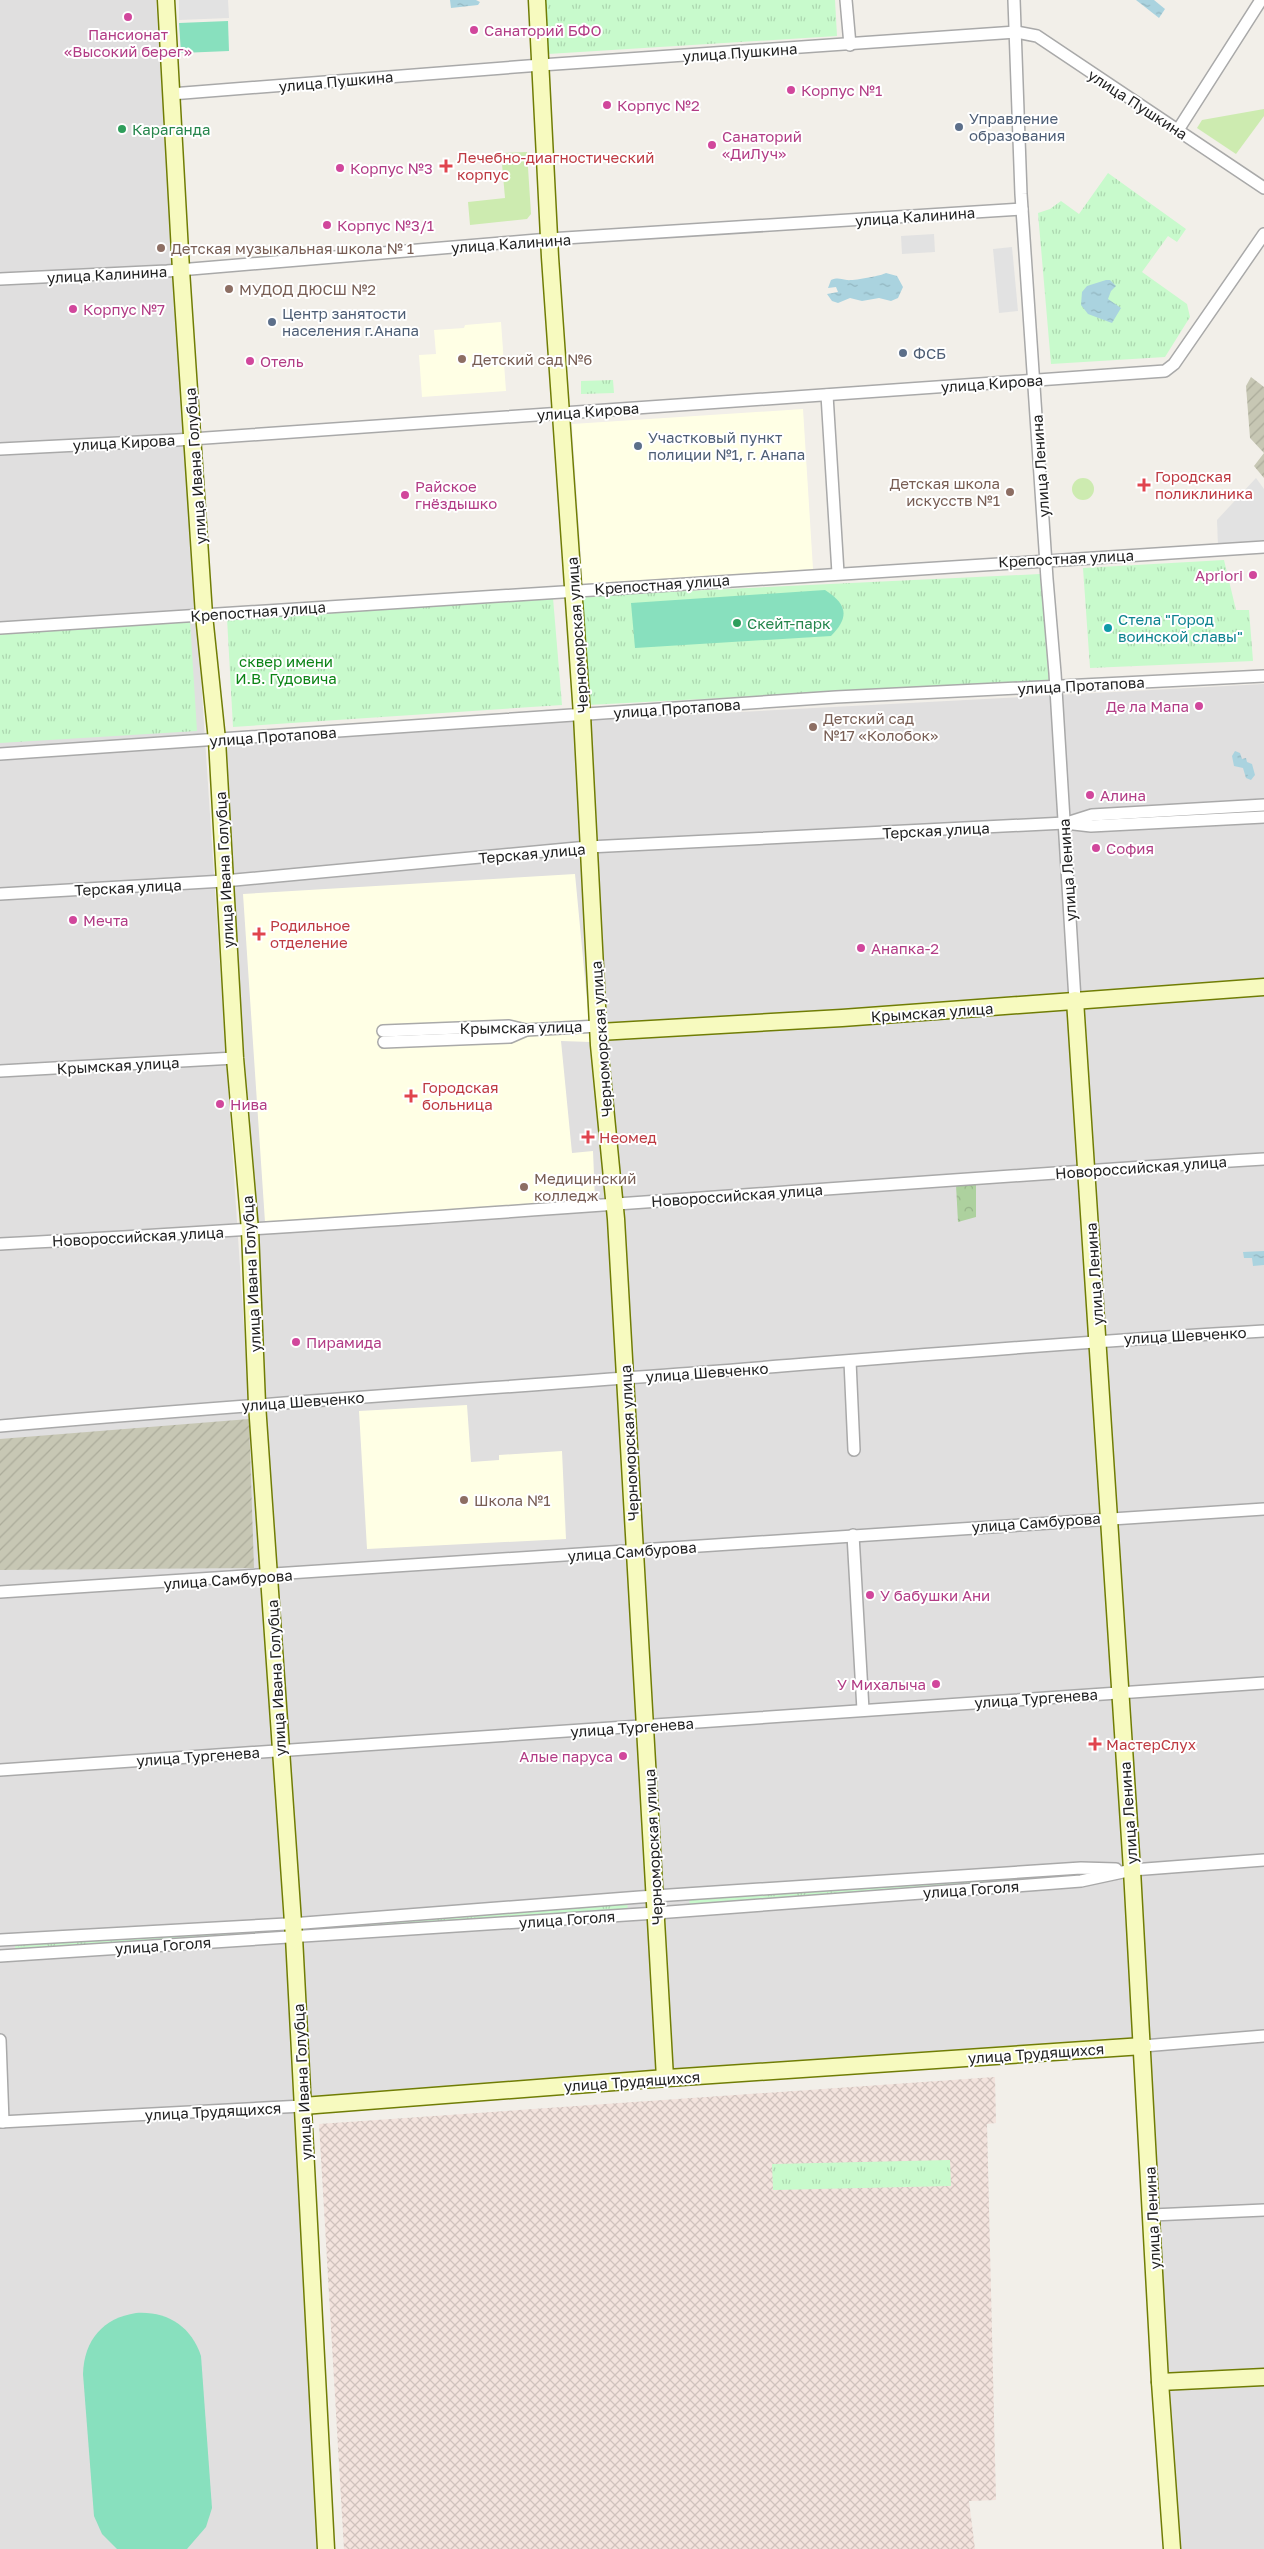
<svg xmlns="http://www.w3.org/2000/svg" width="1264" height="2549" viewBox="0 0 1264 2549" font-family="'Golos Text',sans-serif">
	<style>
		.residential { fill: #e0dfdf }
		.education { fill: #ffffe5 }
		.military { fill: url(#military-cross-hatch) }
		.construction { fill: url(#construction-furrows) }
		.grass { fill: #cdebb0 }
		.forest { fill: url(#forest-crowns) }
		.park { fill: url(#park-tufts) }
		.pitch { fill: #88e0be }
		.parking { fill: #e2e2e2 }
		.water { fill: url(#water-ripples) }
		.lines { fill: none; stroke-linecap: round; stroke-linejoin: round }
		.street-casing { stroke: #a9a9a9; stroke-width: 14 }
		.secondary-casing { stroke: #707d05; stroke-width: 19 }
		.street { stroke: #fff; stroke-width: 11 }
		.secondary { stroke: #f7fabf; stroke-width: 16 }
		.hotel-dot { fill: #d1479c; stroke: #fff; stroke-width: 2 }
		.service-dot { fill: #5c6f8a; stroke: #fff; stroke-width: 2 }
		.leisure-dot { fill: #2e9e5b; stroke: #fff; stroke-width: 2 }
		.health-dot { fill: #e0444e; stroke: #fff; stroke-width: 2 }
		.education-dot { fill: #8d6e63; stroke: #fff; stroke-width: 2 }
		.culture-dot { fill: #0f9aa8; stroke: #fff; stroke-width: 2 }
		.labels { text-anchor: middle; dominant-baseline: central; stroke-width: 4; stroke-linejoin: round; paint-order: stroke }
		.hotel-label { font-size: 15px; fill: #b23c85; stroke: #fff; text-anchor: start }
		.street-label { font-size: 15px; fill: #222; stroke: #fff }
		.service-label { font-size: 15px; fill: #4e5e75; stroke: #fff; text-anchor: start }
		.leisure-label { font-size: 15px; fill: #27864d; stroke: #fff; text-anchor: start }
		.health-label { font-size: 15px; fill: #be3a42; stroke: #fff; text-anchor: start }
		.education-label { font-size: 15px; fill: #785e54; stroke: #fff; text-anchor: start }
		.culture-label { font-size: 15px; fill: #0d838f; stroke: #fff; text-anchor: start }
		.park-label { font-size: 15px; fill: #0c8416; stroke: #fff }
	</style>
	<defs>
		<pattern id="military-cross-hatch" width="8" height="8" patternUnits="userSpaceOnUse" patternTransform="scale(1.25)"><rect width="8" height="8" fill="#f3e3dd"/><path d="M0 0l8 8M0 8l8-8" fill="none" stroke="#d0c2bd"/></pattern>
		<pattern id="construction-furrows" width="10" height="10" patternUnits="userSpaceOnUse" patternTransform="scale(1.25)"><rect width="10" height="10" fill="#c7c7b4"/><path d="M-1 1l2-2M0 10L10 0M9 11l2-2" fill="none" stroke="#abab9a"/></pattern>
		<pattern id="forest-crowns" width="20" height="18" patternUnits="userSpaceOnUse" patternTransform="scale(1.25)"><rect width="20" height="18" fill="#add19e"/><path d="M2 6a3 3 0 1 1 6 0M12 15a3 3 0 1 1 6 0" fill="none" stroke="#95b388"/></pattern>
		<pattern id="park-tufts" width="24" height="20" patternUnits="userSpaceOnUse" patternTransform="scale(1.25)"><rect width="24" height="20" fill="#c8facc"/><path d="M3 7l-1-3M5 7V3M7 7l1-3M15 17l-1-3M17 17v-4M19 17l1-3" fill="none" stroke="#acd6af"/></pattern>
		<pattern id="water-ripples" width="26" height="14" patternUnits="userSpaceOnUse" patternTransform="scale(1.25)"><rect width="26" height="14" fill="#aad3df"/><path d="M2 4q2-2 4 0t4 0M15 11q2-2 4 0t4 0" fill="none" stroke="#92b5bf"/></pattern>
	</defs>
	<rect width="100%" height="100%" fill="#f2efe9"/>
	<g class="residential">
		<path d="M0,0H156L325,2549H0Z"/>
		<path d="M1264,684V2549H1172L1143,2046L304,2105L217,740Z"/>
	</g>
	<g class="education">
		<path d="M501,322L506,391L422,397L419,355L436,354L434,330L464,328L465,325Z"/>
		<path d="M803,409L813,569L583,584L572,424Z"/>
		<path d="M575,874L591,1042L561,1041L572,1153L593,1151L595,1200L265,1222L243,894Z"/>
		<path d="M467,1405L471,1462L499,1460V1455L562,1451L566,1539L367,1549L359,1411Z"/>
	</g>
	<path class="military" d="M995,2077L996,2123L987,2124L996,2500L969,2501L975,2549H344L319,2124Z"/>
	<g class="construction">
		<path d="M1251,377L1264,387V478L1254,466L1264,453L1250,438L1246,386Z"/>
		<path d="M249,1419L254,1568L0,1570V1439Z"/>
	</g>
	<g class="grass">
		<path d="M1264,109V116L1236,154L1197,128L1202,120Z"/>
		<path d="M527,152L531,214L527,219L470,225L468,202L505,198L501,153Z"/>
		<circle cx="1083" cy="489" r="11"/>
	</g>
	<path class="forest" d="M976,1183V1217L958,1222L956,1185Z"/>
	<g class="park">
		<path d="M545,0H835L837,36L548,54Z"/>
		<path d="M1108,173L1186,229L1177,242L1168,236L1142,272L1187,304L1190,317L1165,357L1051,364L1038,213L1050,209L1061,201L1079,214Z"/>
		<path d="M613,380L614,393L581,394V381Z"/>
		<path d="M1224,560L1236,610H1249L1253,661L1090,668L1083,568Z"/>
		<path d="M1040,574L1049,681L588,705L581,596Z"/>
		<path d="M553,598L562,705L233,727L227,618Z"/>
		<path d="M190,620L197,731L0,743V630Z"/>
		<path d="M1083,1870L1084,1878L690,1907L689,1898Z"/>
		<path d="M627,1902L628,1911L310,1934L309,1925Z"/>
		<path d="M273,1927L274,1936L15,1951V1942Z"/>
		<path d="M950,2160L951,2186L773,2190L772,2164Z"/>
	</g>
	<g class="pitch">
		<path d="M228,21L229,51L181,53L179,23Z"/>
		<path d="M825,590C847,604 850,617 831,636L635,648L631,603Z"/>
		<path d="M136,2313C167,2311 191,2326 201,2356L212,2508L206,2527L187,2549H117L102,2534L94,2516L83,2374C84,2340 103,2318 136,2313Z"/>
	</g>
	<g class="parking">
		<path d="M179,0H228L229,18L179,20Z"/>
		<path d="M934,234L935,252L902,254L901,236Z"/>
		<path d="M1012,247L1018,311L999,313L993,249Z"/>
		<path d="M1256,478L1264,489V544L1218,546L1217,520Z"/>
	</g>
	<g class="water">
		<path d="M450,0H476L480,2L478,5L451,8Z"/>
		<path d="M1136,0H1154L1165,9L1159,18Z"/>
		<path d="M886,273L897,276L903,287L898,298L891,301L879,298L862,301L850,298L838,303L832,301L827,294L838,292L836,287L828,288L831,280C838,277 840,279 847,280C852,281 881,276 886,273Z"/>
		<path d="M1106,280H1110L1116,286L1111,291L1108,299L1121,308L1112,323L1088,314L1081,305L1082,292L1087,286Z"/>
		<path d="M1235,751L1240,753L1242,759L1246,758L1247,762L1252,764L1255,775L1251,780L1246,778L1243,768L1234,766L1232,756Z"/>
		<path d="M1264,1251V1265L1253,1266L1252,1258H1244L1243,1252Z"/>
	</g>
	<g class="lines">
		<g class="street-casing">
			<g id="street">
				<path d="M846,0L850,45"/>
				<path d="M1014,0L1021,194L1047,579L1055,673L1075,1000"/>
				<path d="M171,94L541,65L1016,32L1037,36L1264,188"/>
				<path d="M1178,130L1261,0"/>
				<path d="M0,279L167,271L549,239L1022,209"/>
				<path d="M827,395L838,573"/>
				<path d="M0,449L177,440L1165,371L1174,364L1264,234"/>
				<path d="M0,628L1264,547"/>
				<path d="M0,754L836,697L1264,676"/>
				<path d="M1070,822L1092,815L1264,805"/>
				<path d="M0,894L224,881L588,847L1065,823L1091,826L1264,817"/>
				<path d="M383,1031L509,1026L526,1030L598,1026"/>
				<path d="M384,1042L510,1037L526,1030"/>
				<path d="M0,1071L235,1058"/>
				<path d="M0,1244C422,1221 843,1186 1264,1159"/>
				<path d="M850,1361L854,1450"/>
				<path d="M0,1426C226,1406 453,1391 680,1374C874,1359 1069,1342 1264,1331"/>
				<path d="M853,1535L863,1710"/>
				<path d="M0,1592L1264,1509"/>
				<path d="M0,1770L1264,1683"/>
				<path d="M0,1940L304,1923L640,1897L1081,1868L1116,1869"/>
				<path d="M0,1956L656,1913L1081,1881L1132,1870L1264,1860"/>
				<path d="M0,2040L3,2122"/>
				<path d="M1143,2046L1264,2036"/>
				<path d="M0,2122L303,2106"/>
				<path d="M1152,2215L1264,2210"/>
			</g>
		</g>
		<g class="secondary-casing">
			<g id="secondary">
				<path d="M166,0L181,270L204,615L217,740L235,1058L250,1230L257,1404L294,1937L326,2549"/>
				<path d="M537,0L550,257L582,715L599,1045L616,1219L665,2078"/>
				<path d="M1075,1000L1132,1870L1160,2382L1172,2549"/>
				<path d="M599,1032L842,1018L1264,987"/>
				<path d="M303,2106L653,2079L1143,2046"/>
				<path d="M1160,2382L1264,2377"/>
			</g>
		</g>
		<use href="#street" class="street"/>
		<use href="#secondary" class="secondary"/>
	</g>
	<g class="hotel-dot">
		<circle cx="128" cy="17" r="5"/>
		<circle cx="474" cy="30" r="5"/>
		<circle cx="791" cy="90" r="5"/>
		<circle cx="607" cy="105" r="5"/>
		<circle cx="712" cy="145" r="5"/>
		<circle cx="340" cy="168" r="5"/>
		<circle cx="327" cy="225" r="5"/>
		<circle cx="73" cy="309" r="5"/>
		<circle cx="250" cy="361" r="5"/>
		<circle cx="405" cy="495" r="5"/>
		<circle cx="1253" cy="575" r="5"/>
		<circle cx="1199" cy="706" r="5"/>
		<circle cx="1090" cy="795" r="5"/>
		<circle cx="1096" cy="848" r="5"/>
		<circle cx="73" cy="920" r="5"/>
		<circle cx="861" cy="948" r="5"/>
		<circle cx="220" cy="1104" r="5"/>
		<circle cx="296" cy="1342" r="5"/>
		<circle cx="870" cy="1595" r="5"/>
		<circle cx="936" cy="1684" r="5"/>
		<circle cx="623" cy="1756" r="5"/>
	</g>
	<g class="service-dot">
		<circle cx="959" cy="127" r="5"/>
		<circle cx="272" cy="322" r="5"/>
		<circle cx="903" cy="353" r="5"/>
		<circle cx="638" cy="446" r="5"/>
	</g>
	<g class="leisure-dot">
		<circle cx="122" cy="129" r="5"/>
		<circle cx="737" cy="623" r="5"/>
	</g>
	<g class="health-dot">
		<path d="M443.5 158.5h5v5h5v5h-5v5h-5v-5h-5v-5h5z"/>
		<path d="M1141.5 477.5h5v5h5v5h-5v5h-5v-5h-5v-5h5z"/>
		<path d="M256.5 926.5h5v5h5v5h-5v5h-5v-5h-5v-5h5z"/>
		<path d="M408.5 1088.5h5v5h5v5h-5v5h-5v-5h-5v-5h5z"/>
		<path d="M585.5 1129.5h5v5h5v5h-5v5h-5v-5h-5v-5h5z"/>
		<path d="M1092.5 1736.5h5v5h5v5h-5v5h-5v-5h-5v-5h5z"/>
	</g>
	<g class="education-dot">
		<circle cx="161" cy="248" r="5"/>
		<circle cx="229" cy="289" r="5"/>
		<circle cx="462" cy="359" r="5"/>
		<circle cx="1010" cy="492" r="5"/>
		<circle cx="813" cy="727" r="5"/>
		<circle cx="524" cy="1187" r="5"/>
		<circle cx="464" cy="1500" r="5"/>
	</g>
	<circle class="culture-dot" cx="1108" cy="628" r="5"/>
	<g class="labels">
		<g class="hotel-label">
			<text x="484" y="30">Санаторий БФО</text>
			<text x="128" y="34" text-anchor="middle">Пансионат<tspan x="128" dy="17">«Высокий берег»</tspan></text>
			<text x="801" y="90">Корпус №1</text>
			<text x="617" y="105">Корпус №2</text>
			<text x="722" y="136">Санаторий<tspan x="722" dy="17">«ДиЛуч»</tspan></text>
			<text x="350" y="168">Корпус №3</text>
			<text x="337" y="225">Корпус №3/1</text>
			<text x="83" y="309">Корпус №7</text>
			<text x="260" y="361">Отель</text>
			<text x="415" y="486">Райское<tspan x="415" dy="17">гнёздышко</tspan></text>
			<text x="1243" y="575" text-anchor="end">Apriori</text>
			<text x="1189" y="706" text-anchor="end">Де ла Мапа</text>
			<text x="1100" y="795">Алина</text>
			<text x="1106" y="848">София</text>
			<text x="83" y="920">Мечта</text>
			<text x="871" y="948">Анапка-2</text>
			<text x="230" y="1104">Нива</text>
			<text x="306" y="1342">Пирамида</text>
			<text x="880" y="1595">У бабушки Ани</text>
			<text x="926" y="1684" text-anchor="end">У Михалыча</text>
			<text x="613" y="1756" text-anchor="end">Алые паруса</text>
		</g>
		<g class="street-label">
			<text transform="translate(740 52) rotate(-4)">улица Пушкина</text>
			<text transform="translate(336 81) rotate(-5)">улица Пушкина</text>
			<text transform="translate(1138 104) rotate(33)">улица Пушкина</text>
			<text transform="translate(915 216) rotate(-4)">улица Калинина</text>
			<text transform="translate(511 243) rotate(-4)">улица Калинина</text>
			<text transform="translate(107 274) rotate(-3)">улица Калинина</text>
			<text transform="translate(992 383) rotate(-4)">улица Кирова</text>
			<text transform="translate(588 411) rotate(-4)">улица Кирова</text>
			<text transform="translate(124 442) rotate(-3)">улица Кирова</text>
			<text transform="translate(195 466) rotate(-94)">улица Ивана Голубца</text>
			<text transform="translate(1040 466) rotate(-94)">улица Ленина</text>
			<text transform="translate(1066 558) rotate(-3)">Крепостная улица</text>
			<text transform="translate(662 584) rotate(-4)">Крепостная улица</text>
			<text transform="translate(258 611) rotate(-4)">Крепостная улица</text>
			<text transform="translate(577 635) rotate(-94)">Черноморская улица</text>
			<text transform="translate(1081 685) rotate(-3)">улица Протапова</text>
			<text transform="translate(677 708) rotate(-4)">улица Протапова</text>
			<text transform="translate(273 736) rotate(-4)">улица Протапова</text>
			<text transform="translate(936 830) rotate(-3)">Терская улица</text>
			<text transform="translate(532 853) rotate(-5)">Терская улица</text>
			<text transform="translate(224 870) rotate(-93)">улица Ивана Голубца</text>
			<text transform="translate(1067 870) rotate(-94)">улица Ленина</text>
			<text transform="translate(128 887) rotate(-3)">Терская улица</text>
			<text transform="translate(932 1012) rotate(-4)">Крымская улица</text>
			<text transform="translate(521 1027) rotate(-1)">Крымская улица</text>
			<text transform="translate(601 1039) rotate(-94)">Черноморская улица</text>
			<text transform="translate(118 1065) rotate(-3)">Крымская улица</text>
			<text transform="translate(1141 1167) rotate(-4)">Новороссийская улица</text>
			<text transform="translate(737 1195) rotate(-4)">Новороссийская улица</text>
			<text transform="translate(138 1236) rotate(-3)">Новороссийская улица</text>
			<text transform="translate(251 1274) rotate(-93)">улица Ивана Голубца</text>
			<text transform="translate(1094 1274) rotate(-94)">улица Ленина</text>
			<text transform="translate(1185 1335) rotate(-3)">улица Шевченко</text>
			<text transform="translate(707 1372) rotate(-4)">улица Шевченко</text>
			<text transform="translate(303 1401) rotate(-4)">улица Шевченко</text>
			<text transform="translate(629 1443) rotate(-93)">Черноморская улица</text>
			<text transform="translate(1036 1522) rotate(-4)">улица Самбурова</text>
			<text transform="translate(632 1551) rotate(-4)">улица Самбурова</text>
			<text transform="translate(228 1579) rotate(-4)">улица Самбурова</text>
			<text transform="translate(276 1678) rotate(-93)">улица Ивана Голубца</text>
			<text transform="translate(1036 1698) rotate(-4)">улица Тургенева</text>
			<text transform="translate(632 1727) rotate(-4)">улица Тургенева</text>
			<text transform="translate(198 1756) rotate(-4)">улица Тургенева</text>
			<text transform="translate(1128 1813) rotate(-94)">улица Ленина</text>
			<text transform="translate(653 1847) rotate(-93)">Черноморская улица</text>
			<text transform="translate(971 1889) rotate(-4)">улица Гоголя</text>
			<text transform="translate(567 1919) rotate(-4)">улица Гоголя</text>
			<text transform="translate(163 1945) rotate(-4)">улица Гоголя</text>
			<text transform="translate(1036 2053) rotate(-4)">улица Трудящихся</text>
			<text transform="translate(632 2081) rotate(-4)">улица Трудящихся</text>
			<text transform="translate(302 2082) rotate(-93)">улица Ивана Голубца</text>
			<text transform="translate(213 2111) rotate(-3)">улица Трудящихся</text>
			<text transform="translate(1152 2218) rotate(-93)">улица Ленина</text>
		</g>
		<g class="service-label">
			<text x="969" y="118">Управление<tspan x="969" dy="17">образования</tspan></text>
			<text x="282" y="313">Центр занятости<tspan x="282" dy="17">населения г.Анапа</tspan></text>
			<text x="913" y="353">ФСБ</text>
			<text x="648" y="437">Участковый пункт<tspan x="648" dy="17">полиции №1, г. Анапа</tspan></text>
		</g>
		<g class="leisure-label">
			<text x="132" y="129">Караганда</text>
			<text x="747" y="623">Скейт-парк</text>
		</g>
		<g class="health-label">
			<text x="457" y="157">Лечебно-диагностический<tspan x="457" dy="17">корпус</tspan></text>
			<text x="1155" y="476">Городская<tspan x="1155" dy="17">поликлиника</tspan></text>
			<text x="270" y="925">Родильное<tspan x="270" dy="17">отделение</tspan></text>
			<text x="422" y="1087">Городская<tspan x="422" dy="17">больница</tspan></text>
			<text x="599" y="1137">Неомед</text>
			<text x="1106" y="1744">МастерСлух</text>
		</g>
		<g class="education-label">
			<text x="171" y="248">Детская музыкальная школа № 1</text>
			<text x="239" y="289">МУДОД ДЮСШ №2</text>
			<text x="472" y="359">Детский сад №6</text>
			<text x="1000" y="483" text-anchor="end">Детская школа<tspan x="1000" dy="17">искусcтв №1</tspan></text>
			<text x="823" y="718">Детский сад<tspan x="823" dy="17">№17 «Колобок»</tspan></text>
			<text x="534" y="1178">Медицинский<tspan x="534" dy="17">колледж</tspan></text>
			<text x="474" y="1500">Школа №1</text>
		</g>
		<g class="culture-label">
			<text x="1118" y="619">Стела "Город<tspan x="1118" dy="17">воинской славы"</tspan></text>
		</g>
		<g class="park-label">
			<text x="286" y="661">сквер имени<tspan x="286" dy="17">И.В. Гудовича</tspan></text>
		</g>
	</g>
</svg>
